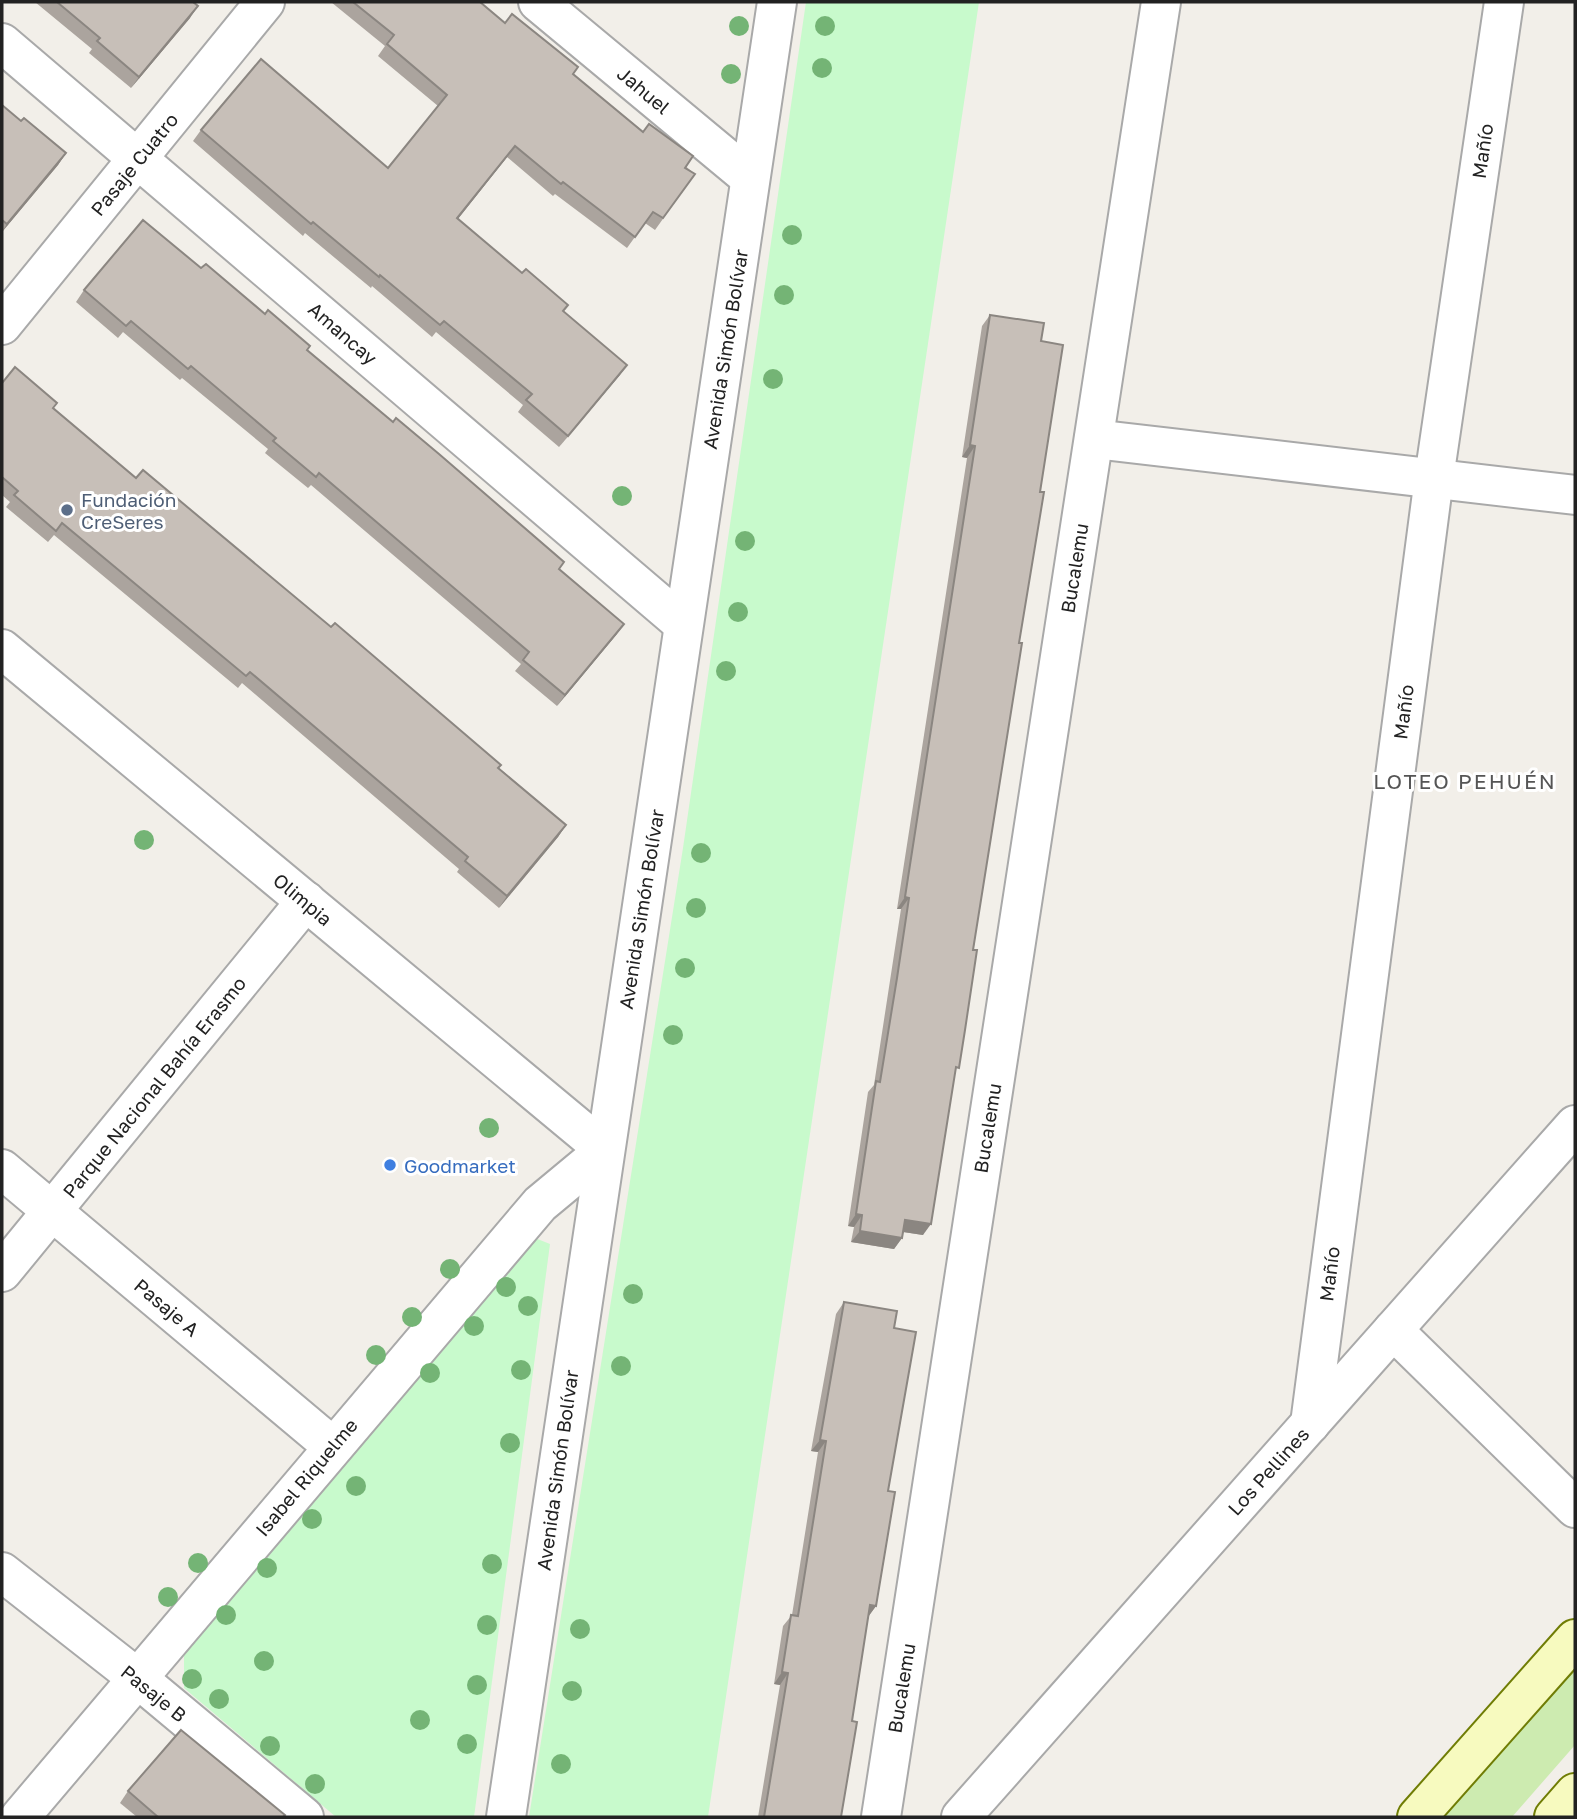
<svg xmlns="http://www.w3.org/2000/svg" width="1577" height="1819" viewBox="0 0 1577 1819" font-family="'Golos Text',sans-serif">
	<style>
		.grass { fill: #cdebb0 }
		.park { fill: #c8facc }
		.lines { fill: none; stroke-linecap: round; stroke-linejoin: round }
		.minor-casing { stroke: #a9a9a9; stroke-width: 42 }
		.tertiary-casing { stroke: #a9a9a9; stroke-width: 42 }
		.secondary-casing { stroke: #707d05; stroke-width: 42 }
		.minor { stroke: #fff; stroke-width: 38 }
		.tertiary { stroke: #fff; stroke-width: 38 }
		.secondary { stroke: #f7fabf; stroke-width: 38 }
		.tree { fill: #74b475 }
		.wall { fill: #aba49e }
		.shaded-wall { fill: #8b8681 }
		.building { fill: #c7bfb8; stroke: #8b8681; stroke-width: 2 }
		.service-dot { fill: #5c6f8a; stroke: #fff; stroke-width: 2.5 }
		.shop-dot { fill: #3f7fe0; stroke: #fff; stroke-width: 2.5 }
		.labels { text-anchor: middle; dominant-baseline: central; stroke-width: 6; stroke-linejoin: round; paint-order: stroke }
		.street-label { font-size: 19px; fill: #222; stroke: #fff }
		.service-label { font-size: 19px; fill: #4e5e75; stroke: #fff; text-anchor: start }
		.shop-label { font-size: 19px; fill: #366cbe; stroke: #fff; text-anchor: start }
		.neighbourhood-label { font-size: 21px; letter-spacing: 2px; fill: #555; stroke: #fff }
	</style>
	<rect width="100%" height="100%" fill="#f2efe9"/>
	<path class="grass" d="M1575,1666V1745L1512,1817H1444Z"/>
	<g class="park">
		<path d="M806,2H979L708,1817H529L683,848Z"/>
		<path d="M535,1238L550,1244L474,1817H336L184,1688V1650Z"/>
	</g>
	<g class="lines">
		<g class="minor-casing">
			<g id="minor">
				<path d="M538,2L750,178"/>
				<path d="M2,43L683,624"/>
				<path d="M2,325L265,2"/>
				<path d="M1094,439L1575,495"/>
				<path d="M2,1169L332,1446"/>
				<path d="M2,1272L306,901"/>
				<path d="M1393,1330L1575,1508"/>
				<path d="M1310,1424L1434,478L1504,2"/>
				<path d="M2,1572L136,1677L304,1817"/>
				<path d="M20,1817L540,1204L605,1150"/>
				<path d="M881,1817L1161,2"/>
				<path d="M961,1817L1575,1125"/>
			</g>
		</g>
		<g class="tertiary-casing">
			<g id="tertiary">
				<path d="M2,649L605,1150"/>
				<path d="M506,1817L777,2"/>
			</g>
		</g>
		<g class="secondary-casing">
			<g id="secondary">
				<path d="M1417,1817L1575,1639"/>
				<path d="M1554,1817L1575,1793"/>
			</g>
		</g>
		<use href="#minor" class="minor"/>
		<use href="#tertiary" class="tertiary"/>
		<use href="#secondary" class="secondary"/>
	</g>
	<g class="tree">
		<circle cx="739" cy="26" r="10"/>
		<circle cx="825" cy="26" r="10"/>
		<circle cx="822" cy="68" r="10"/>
		<circle cx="731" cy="74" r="10"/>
		<circle cx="792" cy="235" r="10"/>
		<circle cx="784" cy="295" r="10"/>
		<circle cx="773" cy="379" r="10"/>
		<circle cx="622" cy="496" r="10"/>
		<circle cx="745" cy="541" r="10"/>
		<circle cx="738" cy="612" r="10"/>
		<circle cx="726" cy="671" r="10"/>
		<circle cx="144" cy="840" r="10"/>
		<circle cx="701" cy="853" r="10"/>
		<circle cx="696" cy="908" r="10"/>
		<circle cx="685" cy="968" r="10"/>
		<circle cx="673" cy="1035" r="10"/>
		<circle cx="489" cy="1128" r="10"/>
		<circle cx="450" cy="1269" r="10"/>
		<circle cx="506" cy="1287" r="10"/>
		<circle cx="633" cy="1294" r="10"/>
		<circle cx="528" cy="1306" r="10"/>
		<circle cx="412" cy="1317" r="10"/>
		<circle cx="474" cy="1326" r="10"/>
		<circle cx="376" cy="1355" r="10"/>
		<circle cx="621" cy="1366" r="10"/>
		<circle cx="521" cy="1370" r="10"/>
		<circle cx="430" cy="1373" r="10"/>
		<circle cx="510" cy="1443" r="10"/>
		<circle cx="356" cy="1486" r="10"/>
		<circle cx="312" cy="1519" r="10"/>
		<circle cx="198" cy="1563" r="10"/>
		<circle cx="492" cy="1564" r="10"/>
		<circle cx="267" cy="1568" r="10"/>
		<circle cx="168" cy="1597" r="10"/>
		<circle cx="226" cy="1615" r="10"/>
		<circle cx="487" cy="1625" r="10"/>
		<circle cx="580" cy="1629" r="10"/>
		<circle cx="264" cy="1661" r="10"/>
		<circle cx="192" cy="1679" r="10"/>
		<circle cx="477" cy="1685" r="10"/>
		<circle cx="572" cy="1691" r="10"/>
		<circle cx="219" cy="1699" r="10"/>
		<circle cx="420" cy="1720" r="10"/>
		<circle cx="467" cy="1744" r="10"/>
		<circle cx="270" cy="1746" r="10"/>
		<circle cx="561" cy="1764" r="10"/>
		<circle cx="315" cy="1784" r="10"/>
	</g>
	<g class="wall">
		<path d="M35,2H193L190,18L131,88L89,53L92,49Z"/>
		<path d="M331,2H480L505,23L578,67L573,74L695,174L655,230L645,223L627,248L555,194L553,196L507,157L458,219L522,273L568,305L563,311L627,365L619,376L559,447L518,412L523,405L436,332L432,337L372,286L371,288L305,233L303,236L193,141L201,130L388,168L438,106L378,56L385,46Z"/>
		<path d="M2,105L21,121L66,153L58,165L2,232Z"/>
		<path d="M201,268L307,350L393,422L564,562L559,569L624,624L616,635L557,706L515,671L521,664L311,485L308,488L265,453L268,449L182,378L180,380L123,332L118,338L76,302L84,290Z"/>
		<path d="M990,315L1041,341L1040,492L1019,643L955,1074L923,1235L903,1232L902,1238L894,1249L851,1242L854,1227L848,1226L868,1092L874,1085L901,909H897L967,458L962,457L982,326Z"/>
		<path d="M2,383L57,403L53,408L136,478L499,768L566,825L558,837L499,908L457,872L459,869L242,683L238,688L54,535L48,542L6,507L10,502L2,495Z"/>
		<path d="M844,1302L894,1328L888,1491L876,1606L868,1617L852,1721L841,1817H758L780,1685L774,1684L783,1626L792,1615L818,1452L811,1451L836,1314Z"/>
		<path d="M128,1791L283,1817H137L120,1803Z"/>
	</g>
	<g class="shaded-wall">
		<path d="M198,6L190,18L131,88L139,77Z"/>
		<path d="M515,146L507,157L449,230L457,218Z"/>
		<path d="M66,153L58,165L2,232L7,224Z"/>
		<path d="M627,365L619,376L559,447L568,436Z"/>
		<path d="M970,445L975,446L967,458L962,457Z"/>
		<path d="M624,624L616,635L557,706L565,695Z"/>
		<path d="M566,825L558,837L499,908L507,896Z"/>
		<path d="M905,897L909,898L901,909H897Z"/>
		<path d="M856,1214L862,1215L854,1227L848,1226Z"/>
		<path d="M905,1220L931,1224L923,1235L897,1231Z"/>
		<path d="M860,1231L902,1238L894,1249L851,1242Z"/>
		<path d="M820,1440L826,1441L818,1452L811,1451Z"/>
		<path d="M870,1605L876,1606L868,1617Z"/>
		<path d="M782,1672L788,1673L780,1685L774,1684Z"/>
	</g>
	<g class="building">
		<path d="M57,2H193L198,6L139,77L97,41L100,38Z"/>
		<path d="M353,2H480L505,23L512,14L578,67L573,74L643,132L649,124L693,156L685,168L695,174L663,218L653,212L635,237L563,182L561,184L515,146L457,218L522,273L526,269L568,305L563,311L627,365L568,436L526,400L532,394L444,321L440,325L380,275L379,277L313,222L311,224L201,130L261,59L388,168L447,95L387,44L394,35Z"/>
		<path d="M2,105L21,121L24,118L66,153L7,224L2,220Z"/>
		<path d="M143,220L201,268L206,264L265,314L268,310L310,346L307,350L393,422L396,418L439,454L564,562L559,569L624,624L565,695L523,660L529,652L319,473L316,477L273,441L276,438L191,366L188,369L131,321L126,326L84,290Z"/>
		<path d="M990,315L1044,323L1041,341L1063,345L1040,492H1044L1019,643H1022L973,950H977L965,1030L959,1068L956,1067L931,1224L905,1220L902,1238L860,1231L862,1215L856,1214L876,1081L880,1082L897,978L909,898L905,897L975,446L970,445Z"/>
		<path d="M15,367L57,403L53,408L136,478L143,470L331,627L335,623L501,765L498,768L566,825L507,896L465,861L468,857L250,672L246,676L62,523L56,531L14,495L18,491L2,477V383Z"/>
		<path d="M844,1302L897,1311L894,1328L916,1332L888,1491L895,1492L876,1606L870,1605L852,1721L857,1722L841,1817H764L788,1673L782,1672L791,1615L798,1616L826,1441L820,1440Z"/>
		<path d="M181,1730L285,1815L283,1817H158L128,1791Z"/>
	</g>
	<circle class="service-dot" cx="67" cy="510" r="7"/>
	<circle class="shop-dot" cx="390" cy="1165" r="7"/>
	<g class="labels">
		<g class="street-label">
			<text transform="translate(644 90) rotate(40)">Jahuel</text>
			<text transform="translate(1482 151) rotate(-82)">Mañío</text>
			<text transform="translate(134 164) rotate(-51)">Pasaje Cuatro</text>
			<text transform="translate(343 333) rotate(41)">Amancay</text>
			<text transform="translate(725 349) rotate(-81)">Avenida Simón Bolívar</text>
			<text transform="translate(1074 568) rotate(-81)">Bucalemu</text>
			<text transform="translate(1403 712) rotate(-83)">Mañío</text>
			<text transform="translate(303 899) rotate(40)">Olimpia</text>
			<text transform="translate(641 909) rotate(-81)">Avenida Simón Bolívar</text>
			<text transform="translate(154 1087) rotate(-51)">Parque Nacional Bahía Erasmo</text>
			<text transform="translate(987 1128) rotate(-81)">Bucalemu</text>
			<text transform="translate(1329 1274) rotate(-83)">Mañío</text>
			<text transform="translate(167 1307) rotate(40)">Pasaje A</text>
			<text transform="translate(557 1470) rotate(-82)">Avenida Simón Bolívar</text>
			<text transform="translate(1268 1471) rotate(-48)">Los Pellines</text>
			<text transform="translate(306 1477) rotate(-50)">Isabel Riquelme</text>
			<text transform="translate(901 1688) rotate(-81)">Bucalemu</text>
			<text transform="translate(154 1693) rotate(39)">Pasaje B</text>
		</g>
		<g class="service-label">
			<text x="81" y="499">Fundación<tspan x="81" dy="22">CreSeres</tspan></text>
		</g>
		<g class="shop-label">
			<text x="404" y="1165">Goodmarket</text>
		</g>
		<g class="neighbourhood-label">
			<text x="1465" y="781">LOTEO PEHUÉN</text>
		</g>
	</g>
	<rect width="1577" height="1819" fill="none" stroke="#222222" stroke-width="7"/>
</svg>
